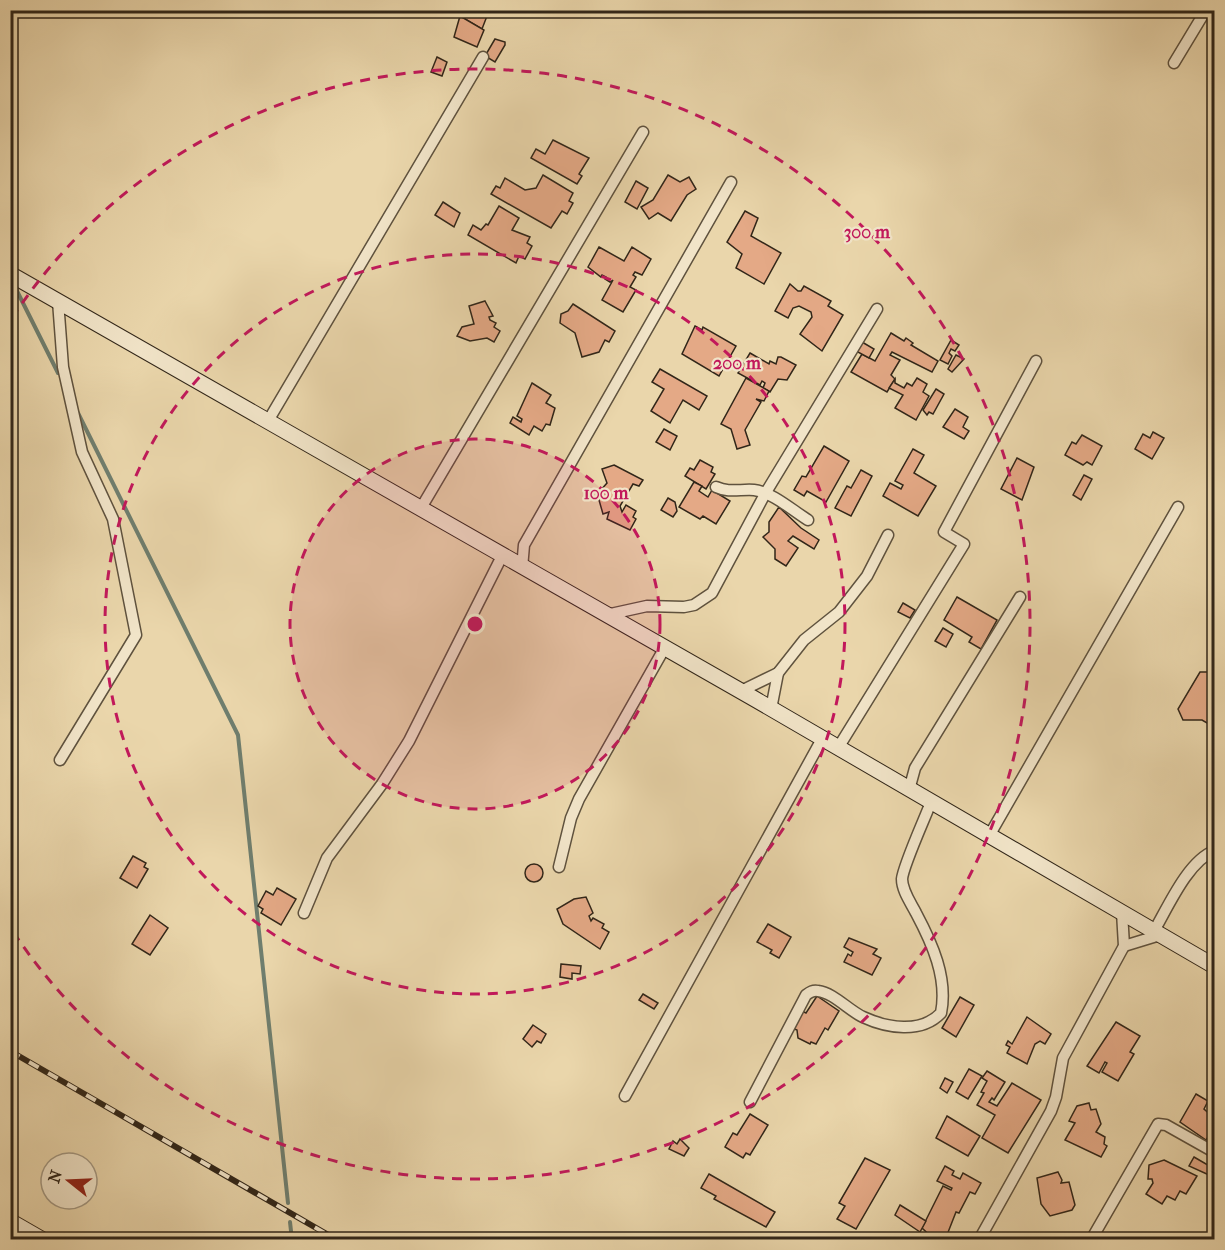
<svg xmlns="http://www.w3.org/2000/svg" width="1225" height="1250" viewBox="0 0 1225 1250" font-family="'IM FELL French Canon',serif">
	<style>
		.lines { fill: none; stroke-linecap: round; stroke-linejoin: round }
		.stream { stroke: #6f7e6e; stroke-width: 4 }
		.building { fill: #e4a986; stroke: #312619; stroke-width: 1.5 }
		.street-casing { stroke: #5f523e; stroke-width: 13 }
		.secondary-casing { stroke: #312619; stroke-width: 17 }
		.street { stroke: #f1e4c8; stroke-width: 10 }
		.secondary { stroke: #f1e4c8; stroke-width: 15 }
		.rail-casing { stroke: #312619; stroke-width: 6 }
		.rail { stroke: #f1e4c8; stroke-width: 4; stroke-dasharray: 11; stroke-linecap: butt }
		.ring { fill: none; stroke: #c2185b; stroke-width: 3; stroke-dasharray: 10 8 }
		.centre { fill: #c2185b; stroke: #f1e4c8; stroke-width: 3 }
		.ring-label { font-size: 18px; text-anchor: middle; font-weight: bold; fill: #c2185b; stroke: #f1e4c8; stroke-width: 4.5; stroke-linejoin: round; paint-order: stroke }
	</style>
	<rect width="100%" height="100%" fill="#ead6ab"/>
	<filter id="stains"><feTurbulence type="fractalNoise" baseFrequency=".00333" numOctaves="4"/><feColorMatrix values="0 0 0 0 .2 0 0 0 0 .09 0 0 0 0 .02 0 0 0 .5 -.17"/></filter>
	<radialGradient id="worn" r=".72"><stop offset=".6" stop-color="#630" stop-opacity="0"/><stop offset="1" stop-color="#630" stop-opacity=".3"/></radialGradient>
	<g class="lines">
		<g class="stream">
			<path d="M15,287L58,373"/>
			<path d="M78,413L238,735L288,1203"/>
			<path d="M290,1222L292,1240"/>
		</g>
	</g>
	<g class="building">
		<path d="M1123,10H1136L1133,16Z"/>
		<path d="M466,11L473,15L475,11L487,16L482,29L463,18Z"/>
		<path d="M460,16L484,30L477,47L454,37Z"/>
		<path d="M495,39L505,42V45L495,62L485,56Z"/>
		<path d="M437,57L447,62L442,76L431,72Z"/>
		<path d="M553,140L589,158L579,174L582,176L577,184L531,158L536,149L545,154Z"/>
		<path d="M543,175L573,193L569,201L573,203L567,214L562,211L551,228L491,194L496,186L500,188L505,178L525,190L536,188Z"/>
		<path d="M668,175L680,182L689,177L696,189L687,195L671,221L658,213L649,219L641,207L653,200Z"/>
		<path d="M636,181L648,188L637,209L625,202Z"/>
		<path d="M443,202L460,213L454,227L435,215Z"/>
		<path d="M499,206L519,218L512,230L530,237L527,243L532,246L525,259L519,256L516,263L468,235L473,225L481,230L486,224L488,225Z"/>
		<path d="M745,211L758,218L751,236L781,253L764,284L736,268L742,254L727,242Z"/>
		<path d="M599,247L624,261L632,247L651,259L642,275L635,272L633,275L636,277L630,287L636,290L623,312L602,300L613,280L610,282L605,279L606,277L602,275L601,277L588,267Z"/>
		<path d="M790,284L798,291H801L804,286L831,301L828,306L843,315L822,351L800,334L812,317L811,312L799,306L793,308L788,318L775,311Z"/>
		<path d="M485,301L493,316L489,317L490,320L496,323L494,327L500,331L494,342L487,338L470,341L457,336L462,327L474,324L469,306Z"/>
		<path d="M573,304L615,331L609,342L605,340L599,352L582,357L575,333L560,323L561,314L568,311Z"/>
		<path d="M695,326L702,330L703,327L736,346L719,376L682,354Z"/>
		<path d="M891,333L904,341L906,338L913,343L911,345L938,361L932,372L892,352L890,355L900,360L891,375L895,379L887,392L851,372L862,354L875,361Z"/>
		<path d="M951,340L959,345L955,351L951,349L949,353L952,356L948,364L940,360Z"/>
		<path d="M862,342L874,349L869,358L856,351Z"/>
		<path d="M750,353L769,364L770,361L776,364L778,357H781L796,365L787,380L778,379L770,392L763,388L765,383L762,381L760,385L738,373Z"/>
		<path d="M956,355L964,359L952,372L948,369Z"/>
		<path d="M660,369L707,396L699,410L683,400L670,423L651,411L664,389L652,382Z"/>
		<path d="M746,378L769,391L764,401L756,399L761,402L745,430L750,445L737,449L731,429L721,424Z"/>
		<path d="M917,378L927,384L923,392L929,396L916,420L895,408L903,395L889,388L895,379V383L904,388L907,383L912,386Z"/>
		<path d="M532,383L551,395L546,403L555,408L550,425L546,424L542,431L534,426L529,435L510,423L513,417L521,422L522,419L517,416Z"/>
		<path d="M936,389L944,394L933,414L929,412L927,415L923,410Z"/>
		<path d="M955,409L968,417L963,427L969,431L964,439L943,427Z"/>
		<path d="M664,429L677,436L670,450L656,442Z"/>
		<path d="M1153,432L1164,438L1152,459L1135,449L1143,434L1150,438Z"/>
		<path d="M1082,435L1102,446L1092,465L1087,462L1083,465L1065,455L1072,442L1076,444Z"/>
		<path d="M824,446L849,461L826,502L807,491L804,496L794,490L802,476L806,477Z"/>
		<path d="M913,449L924,455L914,473L936,486L918,516L883,496L890,483L901,489L903,485L895,481Z"/>
		<path d="M1017,458L1034,467L1022,500L1001,489Z"/>
		<path d="M700,460L713,467L711,472L715,474L706,489L685,476L690,468L694,470Z"/>
		<path d="M614,465L643,480L639,486L633,484L620,506L622,512L626,505L636,511L633,517L636,519L630,530L607,519L609,512L603,514L599,500L602,494L599,492L607,483L602,469Z"/>
		<path d="M861,470L872,476L851,516L835,508L847,486L851,488Z"/>
		<path d="M1084,475L1092,479L1081,500L1073,495Z"/>
		<path d="M694,482L702,486L699,491L708,497L712,490L730,501L716,524L703,516L700,519L679,507Z"/>
		<path d="M668,498L675,502L677,511L673,517L661,510Z"/>
		<path d="M779,507L801,528L819,540L814,549L793,536L788,541L798,548L786,566L775,559V549L763,537L769,532V522Z"/>
		<path d="M957,597L997,620L981,649L969,642L972,637L944,620Z"/>
		<path d="M903,603L915,610L910,618L898,612Z"/>
		<path d="M943,628L953,634L946,647L935,641Z"/>
		<path d="M1214,647V662L1208,658Z"/>
		<path d="M1200,672H1211L1214,677V727L1202,720H1183L1178,709Z"/>
		<path d="M133,856L146,863L144,867L148,869L137,888L120,878Z"/>
		<circle cx="534" cy="873" r="9"/>
		<path d="M277,888L296,899L281,925L261,913L263,909L258,906L266,891L273,895Z"/>
		<path d="M586,897L593,913L589,916L591,921L593,918L604,924L602,928L609,932L600,949L563,924L557,909L574,899Z"/>
		<path d="M150,915L168,928L150,955L132,944Z"/>
		<path d="M768,924L791,937L779,958L770,953L772,950L757,942Z"/>
		<path d="M849,938L877,949L873,954L881,958L872,975L844,962L848,954L851,956L853,952L844,947Z"/>
		<path d="M561,964L581,966L580,974L572,973V979L560,977Z"/>
		<path d="M643,994L658,1003L654,1009L639,1000Z"/>
		<path d="M817,996L839,1011L828,1030L825,1028L816,1044L811,1042L810,1044L798,1038L797,1030L792,1028L802,1011L806,1013Z"/>
		<path d="M960,997L974,1005L956,1037L942,1028Z"/>
		<path d="M1027,1017L1051,1034L1045,1044L1040,1041L1035,1044L1027,1064L1007,1053L1010,1047L1006,1045L1008,1041L1012,1044Z"/>
		<path d="M1116,1022L1140,1036L1130,1052L1134,1054L1118,1081L1102,1072L1107,1063L1105,1062L1099,1073L1087,1066Z"/>
		<path d="M533,1025L546,1034L541,1043L537,1041L532,1047L523,1039Z"/>
		<path d="M969,1069L982,1076L968,1099L956,1092Z"/>
		<path d="M987,1071L1005,1082L994,1100L992,1098L989,1102L997,1106L1012,1083L1041,1100L1008,1153L982,1138L995,1115L977,1105L984,1093L981,1092L987,1081L982,1078Z"/>
		<path d="M945,1078L953,1082L947,1093L940,1088Z"/>
		<path d="M1196,1094L1208,1101L1204,1109L1214,1118V1141L1208,1137L1206,1140L1180,1122Z"/>
		<path d="M1089,1103L1091,1110L1096,1109L1101,1124L1096,1132L1105,1137L1104,1144L1107,1146L1101,1157L1065,1140L1075,1123L1069,1121L1077,1106Z"/>
		<path d="M750,1114L768,1125L750,1155L746,1153L743,1158L725,1147L733,1133L737,1135Z"/>
		<path d="M947,1116L980,1136L968,1156L936,1138Z"/>
		<path d="M680,1139L689,1148L684,1156L669,1149L673,1141L677,1144Z"/>
		<path d="M1194,1157L1213,1168L1209,1175L1189,1166Z"/>
		<path d="M865,1158L890,1170L856,1229L837,1219L845,1206L839,1203Z"/>
		<path d="M1164,1160L1197,1176L1186,1194L1180,1191L1175,1200L1167,1196L1162,1204L1146,1194L1153,1183L1152,1179H1148L1149,1165Z"/>
		<path d="M945,1166L954,1171L952,1175L960,1179L963,1173L981,1183L975,1194L970,1192L959,1213L956,1212L945,1240H935L922,1228L943,1186L951,1190L952,1188L937,1181Z"/>
		<path d="M1058,1172L1062,1180L1061,1183L1069,1182L1075,1205L1072,1210L1050,1216L1041,1204L1037,1178Z"/>
		<path d="M709,1174L775,1212L766,1227L714,1199L716,1196L701,1188Z"/>
		<path d="M900,1205L926,1221L920,1232L895,1215Z"/>
	</g>
	<g class="lines">
		<g class="street-casing">
			<g id="street">
				<path d="M1174,63L1206,10"/>
				<path d="M58,301L63,367L82,452L113,519L136,635L60,760"/>
				<path d="M268,421L483,57"/>
				<path d="M716,487C729,493 740,489 754,490C772,492 792,510 808,520"/>
				<path d="M421,508L643,132"/>
				<path d="M522,568L524,545L731,182"/>
				<path d="M606,615L647,606L684,607L694,605L712,593L765,494L877,309"/>
				<path d="M741,691L778,673L804,640L839,612L867,576L888,535"/>
				<path d="M771,709L778,673"/>
				<path d="M838,748L964,544L944,532L1036,361"/>
				<path d="M909,790L915,768L1020,597"/>
				<path d="M989,836L1178,507"/>
				<path d="M559,867L571,818L579,799L664,649"/>
				<path d="M304,913L327,858L382,784L409,741L502,556"/>
				<path d="M1154,931C1168,907 1188,861 1214,851"/>
				<path d="M1124,946L1160,935"/>
				<path d="M625,1096L822,739"/>
				<path d="M750,1102L806,995C810,992 813,990 818,991C834,993 848,1010 863,1017C887,1028 921,1034 941,1013C948,978 932,943 916,913C911,903 902,891 902,879C903,866 925,818 931,802"/>
				<path d="M979,1240L1051,1111L1056,1097L1063,1058L1124,946L1122,912"/>
				<path d="M1091,1240L1158,1124L1166,1125L1214,1152"/>
			</g>
		</g>
		<g class="secondary-casing">
			<g id="secondary">
				<path d="M10,274L753,698L1214,966"/>
				<path d="M10,1221L43,1240"/>
			</g>
		</g>
		<use href="#street" class="street"/>
		<use href="#secondary" class="secondary"/>
		<g class="rail-casing">
			<path id="rail" d="M10,1051L337,1240"/>
		</g>
		<use href="#rail" class="rail"/>
	</g>
	<circle cx="475" cy="624" r="185" fill="#c2185b" fill-opacity=".12"/>
	<g class="ring">
		<circle cx="475" cy="624" r="185"/>
		<circle cx="475" cy="624" r="370"/>
		<path d="M12 318A555 555 0 1 1 12 930"/>
	</g>
	<circle cx="475" cy="624" r="9" class="centre"/>
	<g class="ring-label">
		<text x="867" y="238">300 m</text>
		<text x="737" y="369">200 m</text>
		<text x="606" y="499">100 m</text>
	</g>
	<rect width="1225" height="1250" fill="none" stroke="#ead6ab" stroke-width="36"/>
	<rect x="12" y="12" width="1201" height="1226" fill="none" stroke="#312619" stroke-width="3"/>
	<rect x="18" y="18" width="1189" height="1214" fill="none" stroke="#312619" stroke-width="1.5"/>
	<g transform="translate(69 1181) rotate(288)"><circle r="28" fill="#f1e4c8" stroke="#a49882" stroke-width="1.5"/>
	<path d="M0-4.5L10 22L0 15L-10 22Z" fill="#8f2418"/>
	<text y="-9" font-size="16" font-weight="bold" text-anchor="middle" fill="#312619">N</text>
	</g>
	<rect width="100%" height="100%" filter="url(#stains)"/>
	<rect width="100%" height="100%" fill="url(#worn)"/>
</svg>
